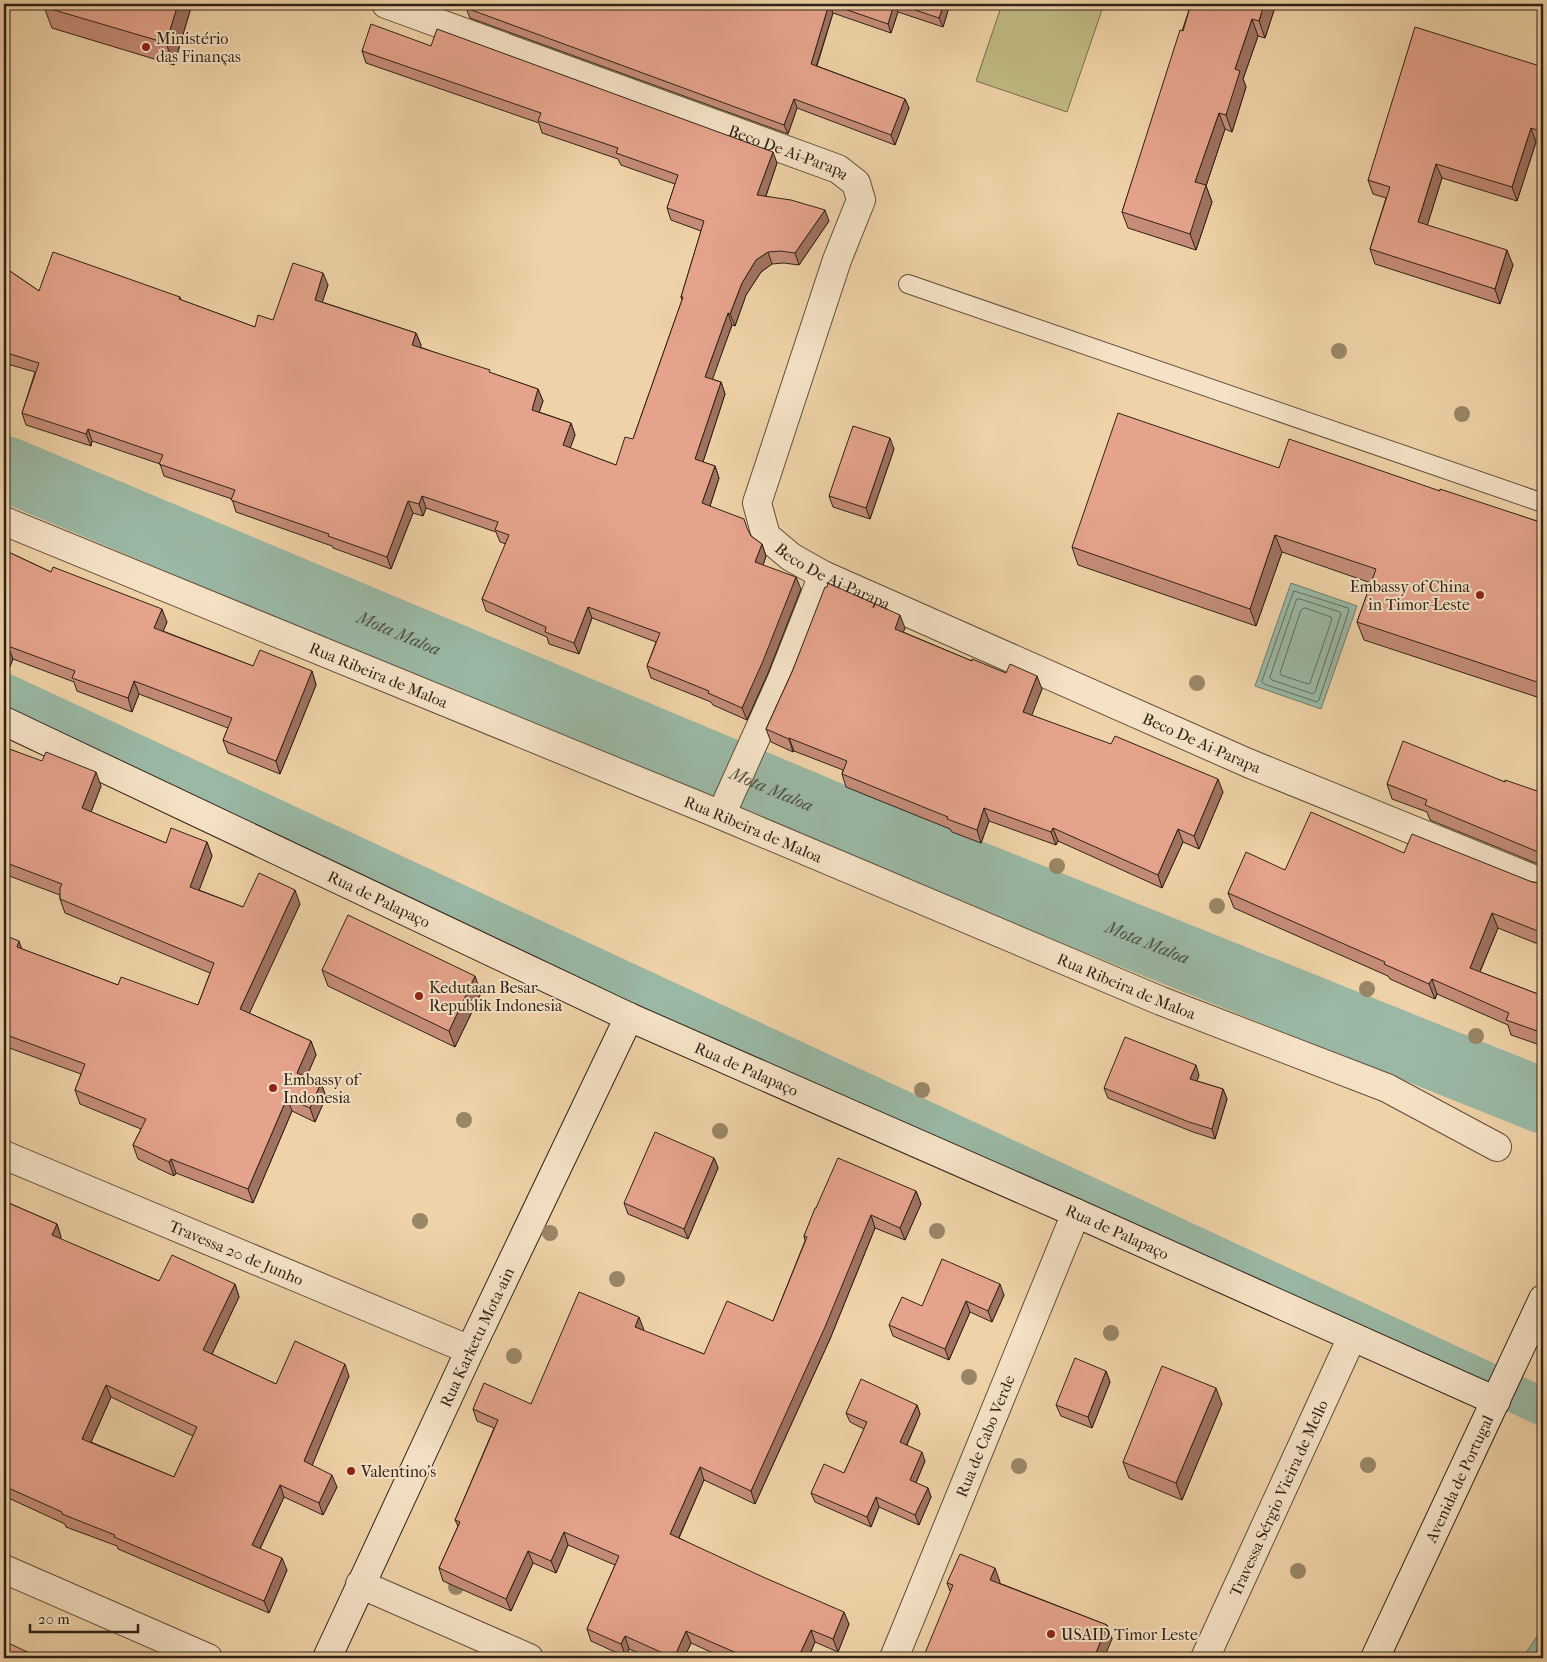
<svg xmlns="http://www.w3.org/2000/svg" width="1547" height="1662" viewBox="0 0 1547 1662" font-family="'IM FELL French Canon',serif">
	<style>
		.green { fill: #c0ba83; stroke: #786e4e }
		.water { fill: #9ab8a5; stroke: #6f7c6d }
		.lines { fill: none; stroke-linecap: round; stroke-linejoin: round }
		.shore { stroke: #646d5e; stroke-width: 1 }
		.stream { stroke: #6f7c6d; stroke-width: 11 }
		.canal { stroke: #9ab8a5; stroke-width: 38 }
		.river { stroke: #9ab8a5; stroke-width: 65 }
		.lane-casing { stroke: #5f4e3c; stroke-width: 20 }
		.street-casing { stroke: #5f4e3c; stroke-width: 30 }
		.secondary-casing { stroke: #2f2218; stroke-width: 30 }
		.lane { stroke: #f5e2c6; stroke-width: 18 }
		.street { stroke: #f5e2c6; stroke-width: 28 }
		.secondary { stroke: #f5e2c6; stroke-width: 28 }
		.tree { fill: #998667 }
		.wall { fill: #c58c78; stroke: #2f2218; fill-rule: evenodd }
		.shaded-wall { fill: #a07261; stroke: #2f2218 }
		.building { fill: #e5a38b; stroke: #2f2218; fill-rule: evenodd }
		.poi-dot { fill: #8f2418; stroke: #f5e2c6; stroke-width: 2 }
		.labels { text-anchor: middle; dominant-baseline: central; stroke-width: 4; stroke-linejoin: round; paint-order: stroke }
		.poi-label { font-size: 16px; fill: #2f2218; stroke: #f5e2c6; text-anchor: start }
		.street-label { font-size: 16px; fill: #2f2218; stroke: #f5e2c6 }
		.water-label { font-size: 18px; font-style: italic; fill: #4f4f42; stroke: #f5e2c6 }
	</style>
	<rect width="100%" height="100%" fill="#efd2a7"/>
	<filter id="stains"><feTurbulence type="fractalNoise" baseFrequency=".004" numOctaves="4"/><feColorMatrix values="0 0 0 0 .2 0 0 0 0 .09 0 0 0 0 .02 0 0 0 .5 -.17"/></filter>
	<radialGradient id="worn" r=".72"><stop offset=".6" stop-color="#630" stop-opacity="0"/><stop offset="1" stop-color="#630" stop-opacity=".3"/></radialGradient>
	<path class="green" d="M1002,4H1104L1067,112L976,81Z"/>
	<g class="water">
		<path d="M1291,583L1357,606L1321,709L1255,686Z"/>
		<path d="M1543,1628V1658H1522Z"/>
	</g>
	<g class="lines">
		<g class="shore">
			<path d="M1294,591L1348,608L1349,610L1319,700L1317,702L1264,684L1262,682Z"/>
			<path d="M1297,599H1300L1340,612L1341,614L1315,692L1313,694L1272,680L1270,678Z"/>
			<path d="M1305,608L1331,617L1332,619L1310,683L1308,684L1281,675L1280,673L1301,610Z"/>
		</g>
		<path class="stream" d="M4,486L1543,1120"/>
		<path class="canal" d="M4,692L1543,1407"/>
		<path class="river" id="s1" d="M4,468L919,851L1543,1101"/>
		<g class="lane-casing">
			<path id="lane" d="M908,284L1543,503"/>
		</g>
		<g class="street-casing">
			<g id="street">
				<path id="s2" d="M386,4L838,169L856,183L861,200L837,260L757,503L766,536L791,557L823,575L1248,763L1543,883"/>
				<path id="s3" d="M4,521L721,815L1161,1001L1387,1088L1497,1147"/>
				<path d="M721,815L782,679L823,575"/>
				<path id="s4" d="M4,1155L470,1350"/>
				<path d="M4,1569L208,1658"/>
				<path d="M360,1584L529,1658"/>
				<path id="s5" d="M894,1658L1076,1213"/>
				<path id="s6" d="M1205,1658L1352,1337"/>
			</g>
		</g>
		<g class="secondary-casing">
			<g id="secondary">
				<path id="s7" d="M4,721L629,1017L1076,1213L1496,1401"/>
				<path id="s8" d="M327,1658L470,1350L629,1017"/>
				<path id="s9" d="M1375,1658L1543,1299"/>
			</g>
		</g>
		<use href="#lane" class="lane"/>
		<use href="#street" class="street"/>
		<use href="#secondary" class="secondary"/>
	</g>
	<g class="tree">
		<circle cx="1339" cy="351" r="8"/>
		<circle cx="1462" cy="414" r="8"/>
		<circle cx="1197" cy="683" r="8"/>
		<circle cx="1057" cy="866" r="8"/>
		<circle cx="1217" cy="906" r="8"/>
		<circle cx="1367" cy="989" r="8"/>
		<circle cx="1476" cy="1036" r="8"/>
		<circle cx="922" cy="1090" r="8"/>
		<circle cx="464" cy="1120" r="8"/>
		<circle cx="720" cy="1131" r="8"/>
		<circle cx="420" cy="1221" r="8"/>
		<circle cx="937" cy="1231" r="8"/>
		<circle cx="550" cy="1233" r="8"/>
		<circle cx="617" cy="1279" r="8"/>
		<circle cx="1111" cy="1333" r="8"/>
		<circle cx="514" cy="1356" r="8"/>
		<circle cx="969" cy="1377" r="8"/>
		<circle cx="1368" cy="1465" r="8"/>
		<circle cx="1019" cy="1466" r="8"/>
		<circle cx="1298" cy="1571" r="8"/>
		<circle cx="456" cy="1587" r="8"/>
	</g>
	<g class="wall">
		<path d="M45,4H192L174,65L52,28L44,7Z"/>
		<path d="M468,4H950L943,27L898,12L891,33L833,13L817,66L905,99L909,108L895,145L797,108L788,134L470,18L466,8Z"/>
		<path d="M1191,4H1276L1265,38L1258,36L1243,79L1246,87L1232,132L1225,129L1206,186L1212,202L1196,250L1128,228L1122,212Z"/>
		<path d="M431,46L777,163L766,196L829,221L799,265L784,263L772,264L761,272L746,295L735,326L732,325L712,379L721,382L725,394L703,462L715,466L719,478L710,506L748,531L751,536L762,544L766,556L763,565L801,589L768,673L747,720L713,705L711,702L651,678L647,666L656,642L592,618L579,654L549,644L547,637L486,611L482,599L506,544L500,542L496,532L426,508L423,516L413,513L391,569L333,548L332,546L236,512L232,499L164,476L160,464L92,441L91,446L26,425L22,413L35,372L4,363V267L39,291L180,297L181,300L255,327L273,320L328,285L322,302L416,333L421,345L420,347L491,373L538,389L543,401L539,412L571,423L575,435L570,448L616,465L633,439L682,300L681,297L701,231L671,220L667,208L675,184L621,165L618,159L542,133L539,123L366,63L362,51Z"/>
		<path d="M1543,67V145L1536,142L1517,201L1442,178L1427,225L1513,265L1500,304L1375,264L1370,249L1386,198L1373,194L1368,180Z"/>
		<path d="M894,449L870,519L833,507L829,496Z"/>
		<path d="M1279,468L1440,491L1543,523V699L1364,640L1357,622L1371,583L1282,552L1256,626L1078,565L1072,547Z"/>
		<path d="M4,550L51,572L167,622L163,631L253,666L312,671L316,685L280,774L228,753L223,740L228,728L139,694L132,712L77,691L74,682L13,659L4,681Z"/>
		<path d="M827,587L905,628L903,632L972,661L1042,689L1031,715L1223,792L1199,849L1183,842L1162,888L1058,841L1056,845L989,821L981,843L952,832L950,829L846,787L842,774L843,770L794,751L793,752L771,742L766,729L792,672Z"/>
		<path d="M4,747L101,786L91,812L166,843L207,842L212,856L199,890L243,907L300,904L249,1013L311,1041L316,1055L306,1077L321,1083L326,1097L315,1122L292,1111L253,1203L176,1173L174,1176L138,1159L133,1145L141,1129L80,1104L75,1090L81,1074L4,1046V935L22,949L118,985L198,1005L210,973L65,913L60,899V895L4,874Z"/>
		<path d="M1505,782L1543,793V866L1430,820L1427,812L1392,799L1387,784Z"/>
		<path d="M1404,853L1532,882L1540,883L1543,882V946L1498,928L1480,972L1543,996V1046L1511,1035L1508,1025L1437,994L1435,999L1390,979L1388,976L1234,908L1228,893L1285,870Z"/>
		<path d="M322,970L481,993L455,1047L328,986Z"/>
		<path d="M1199,1075L1197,1081L1223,1089L1227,1099L1215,1139L1193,1132L1108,1098L1104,1088Z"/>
		<path d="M714,1158L718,1168L688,1239L628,1214L624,1203Z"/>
		<path d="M916,1191L921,1204L905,1240L875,1228L830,1339L755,1504L704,1480L679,1538L849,1624L838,1652L815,1642L808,1658H724L691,1643L684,1658H651L629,1649L626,1657L591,1641L587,1629L615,1565L568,1545L556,1573L533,1563L511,1611L443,1581L439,1568L458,1526L455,1520L494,1428L477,1421L473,1409L531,1404L644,1330L643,1331L704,1354L773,1321L805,1241L804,1236L816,1208Z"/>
		<path d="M4,1201L57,1224L61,1237L60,1239L159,1281L235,1284L239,1297L212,1354L276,1384L349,1376L312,1465L337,1487L323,1515L284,1497L260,1549L287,1570L269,1613L118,1549L117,1546L66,1527L65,1524L4,1496ZM111,1397L193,1436L174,1477L91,1442Z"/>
		<path d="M1004,1295L992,1322L970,1312L949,1360L893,1336L889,1325L922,1306Z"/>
		<path d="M1106,1371L1110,1382L1092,1428L1061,1416L1056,1405Z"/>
		<path d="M1222,1404L1182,1500L1129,1478L1123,1462Z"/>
		<path d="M917,1405L920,1414L907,1445L925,1461L916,1483L928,1488L931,1497L919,1525L879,1507L871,1527L815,1502L811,1493L844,1473L864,1429L850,1422L846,1413Z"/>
		<path d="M1000,1582L999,1583L1107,1625L1112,1639L950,1591L947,1583Z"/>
	</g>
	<g class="shaded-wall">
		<path d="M178,4H192L174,65L166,43Z"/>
		<path d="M829,4L833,13L814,73L811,64Z"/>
		<path d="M894,4L898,12L891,33L888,24Z"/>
		<path d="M944,4H950L943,27L939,18Z"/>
		<path d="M1264,4H1276L1265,38L1259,21Z"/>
		<path d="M1252,19L1258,36L1243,79L1246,87L1232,132L1226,115L1235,69Z"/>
		<path d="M1543,86V113L1539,100Z"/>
		<path d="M794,99L797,108L788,134L784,125Z"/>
		<path d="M905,99L909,108L895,145L891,135Z"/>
		<path d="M1219,113L1225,129L1206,186L1212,202L1196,250L1190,234L1195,182Z"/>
		<path d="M1531,128L1536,142L1517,201L1512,187Z"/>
		<path d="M773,152L777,163L762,207L757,195Z"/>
		<path d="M1436,164L1442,178L1424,236L1418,222Z"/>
		<path d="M825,210L829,221L799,265L795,253Z"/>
		<path d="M1507,250L1513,265L1500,304L1495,289Z"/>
		<path d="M768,252L772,264L761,272L746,295L735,326L730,314L742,283L756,260Z"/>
		<path d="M323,273L328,285L319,312L315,300Z"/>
		<path d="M728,313L732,325L709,389L705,377Z"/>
		<path d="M416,333L421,345L417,357L412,345Z"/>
		<path d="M721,382L725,394L700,471L695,459Z"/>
		<path d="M538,389L543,401L536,421L532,410Z"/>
		<path d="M571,423L575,435L567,457L563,445Z"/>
		<path d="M88,429L92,441L91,446L86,434Z"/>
		<path d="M890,438L894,449L870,519L866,508Z"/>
		<path d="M715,466L719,478L707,515L702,503Z"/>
		<path d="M422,496L426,508L423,516L419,504Z"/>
		<path d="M408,501L413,513L391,569L387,557Z"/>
		<path d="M1275,535L1282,552L1256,626L1250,609Z"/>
		<path d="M762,544L766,556L760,574L755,562Z"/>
		<path d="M796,577L801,589L768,673L747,720L742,708Z"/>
		<path d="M588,607L592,618L579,654L574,643Z"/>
		<path d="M162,609L167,622L159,641L154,628Z"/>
		<path d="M900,615L905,628L899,642L895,629Z"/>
		<path d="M8,646L13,659L4,681V657Z"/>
		<path d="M312,671L316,685L280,774L276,761Z"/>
		<path d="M1037,676L1042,689L1028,725L1023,712Z"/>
		<path d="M134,681L139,694L132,712L128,698Z"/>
		<path d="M789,738L794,751L793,752L789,739Z"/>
		<path d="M96,772L101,786L87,822L82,808Z"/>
		<path d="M1218,779L1223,792L1199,849L1194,836Z"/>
		<path d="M984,808L989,821L981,843L977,830Z"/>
		<path d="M1053,828L1058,841L1056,845L1051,832Z"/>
		<path d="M1178,829L1183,842L1162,888L1158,875Z"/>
		<path d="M207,842L212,856L195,901L190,887Z"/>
		<path d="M295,890L300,904L245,1023L240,1009Z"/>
		<path d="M1492,913L1498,928L1475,983L1470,968Z"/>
		<path d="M19,941L24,955L17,947Z"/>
		<path d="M475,976L481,993L455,1047L449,1031Z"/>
		<path d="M1432,979L1437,994L1435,999L1429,984Z"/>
		<path d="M311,1041L316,1055L302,1087L297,1073Z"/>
		<path d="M1196,1065L1199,1075L1194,1090L1190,1079Z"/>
		<path d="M321,1083L326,1097L315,1122L310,1108Z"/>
		<path d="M1223,1089L1227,1099L1215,1139L1212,1129Z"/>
		<path d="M287,1098L292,1111L253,1203L248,1189Z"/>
		<path d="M714,1158L718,1168L688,1239L684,1229Z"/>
		<path d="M171,1159L176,1173L174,1176L169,1162Z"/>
		<path d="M916,1191L921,1204L905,1240L900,1228Z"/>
		<path d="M871,1215L875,1228L830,1339L755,1504L751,1491Z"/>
		<path d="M57,1224L61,1237L56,1248L52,1235Z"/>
		<path d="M235,1284L239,1297L208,1362L203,1350Z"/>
		<path d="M1000,1284L1004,1295L992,1322L988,1311Z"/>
		<path d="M966,1301L970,1312L949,1360L945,1349Z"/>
		<path d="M639,1317L644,1330L639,1340L635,1327Z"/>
		<path d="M345,1364L349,1376L309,1473L304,1461Z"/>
		<path d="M1106,1371L1110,1382L1092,1428L1088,1417Z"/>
		<path d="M106,1385L111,1397L87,1451L82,1439Z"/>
		<path d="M1216,1388L1222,1404L1182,1500L1176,1483Z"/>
		<path d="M917,1405L920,1414L904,1451L900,1442Z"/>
		<path d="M922,1452L925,1461L913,1489L910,1480Z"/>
		<path d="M700,1467L704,1480L675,1546L670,1534Z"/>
		<path d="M332,1475L337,1487L323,1515L319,1503Z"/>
		<path d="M280,1485L284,1497L256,1557L252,1545Z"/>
		<path d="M928,1488L931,1497L919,1525L915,1515Z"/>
		<path d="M876,1497L879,1507L871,1527L867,1517Z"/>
		<path d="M564,1532L568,1545L556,1573L551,1561Z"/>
		<path d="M528,1551L533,1563L511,1611L506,1599Z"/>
		<path d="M282,1558L287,1570L269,1613L264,1601Z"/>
		<path d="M995,1568L1000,1582L995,1593L990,1580Z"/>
		<path d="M844,1612L849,1624L838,1652L833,1639Z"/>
		<path d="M1107,1625L1112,1639L1104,1658H1094Z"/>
		<path d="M811,1630L815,1642L808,1658H798Z"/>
		<path d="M686,1631L691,1643L684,1658H674Z"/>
		<path d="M625,1636L629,1649L626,1657L621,1644Z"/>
	</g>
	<g class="building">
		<path d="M45,4H178L166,43L44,7Z"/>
		<path d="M468,4H829L811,64L905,99L891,135L794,99L784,125L466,8Z"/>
		<path d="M830,4H894L888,24Z"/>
		<path d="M897,4H944L939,18Z"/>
		<path d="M1191,4H1264L1259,21L1252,19L1235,69L1240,71L1226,115L1219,113L1195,182L1206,185L1190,234L1122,212L1180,30L1183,31Z"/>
		<path d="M371,24L431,46L437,29L773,152L757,195L791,200L825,210L795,253L780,251L768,252L756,260L742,283L730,314L728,313L705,377L721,382L695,459L715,466L702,503L744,519L747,528L751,536L762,544L755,562L796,577L763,661L742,708L708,693L709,691L647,666L660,633L588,607L574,643L545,632L546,627L482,599L509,535L495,530L498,522L422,496L419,504L408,501L387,557L328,536L329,534L231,500L235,490L159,464L163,455L88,429L86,434L22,413L39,363L4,352V267L39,291L53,252L180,297L179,299L255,327L258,315L273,320L293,263L323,273L315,300L416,333L412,345L490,370L489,372L538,389L532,410L571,423L563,445L616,465L625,437L633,439L683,297H681L704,221L667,208L678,175L616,153L618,148L538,121L541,113L362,51Z"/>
		<path d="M1415,27L1543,67V86L1539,100L1543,102V132L1531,128L1512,187L1436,164L1418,222L1507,250L1495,289L1370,249L1390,187L1368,180Z"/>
		<path d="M1118,413L1279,468L1289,439L1440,491V489L1543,523V684L1357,622L1376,569L1275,535L1250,609L1072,547Z"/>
		<path d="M853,426L890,438L866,508L829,496Z"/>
		<path d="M4,550L51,572L53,567L162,609L154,628L253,666L260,650L312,671L276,761L223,740L232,718L134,681L128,698L72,678L75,671L8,646L4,657Z"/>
		<path d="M828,583L900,615L895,629L972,661V659L1006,673L1010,664L1037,676L1023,712L1111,744L1115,736L1218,779L1194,836L1178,829L1158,875L1053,828L1051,832L984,808L977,830L947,819L948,817L842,774L847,761L789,738V739L766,729L792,672L825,587H827Z"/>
		<path d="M1403,741L1505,782V780L1543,793V854L1425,805L1427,800L1387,784Z"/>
		<path d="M4,747L42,761L46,752L96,772L82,808L166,843L171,828L207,842L190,887L243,907L259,873L295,890L240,1009L311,1041L297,1073L321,1083L310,1108L287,1098L248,1189L171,1159L169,1162L133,1145L146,1119L75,1090L85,1064L4,1034V935L19,941L17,947L118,985L121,977L198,1005L214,963L60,899V888L62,884L4,862Z"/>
		<path d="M1311,812L1404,853L1412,834L1532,882L1540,883L1543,882V933L1492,913L1470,968L1543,996V1033L1506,1020L1509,1013L1432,979L1429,984L1384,964L1385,962L1228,893L1246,852L1285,870Z"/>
		<path d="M348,915L475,976L449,1031L322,970Z"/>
		<path d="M1125,1037L1196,1065L1190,1079L1223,1089L1212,1129L1189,1122L1104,1088Z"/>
		<path d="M655,1132L714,1158L684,1229L624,1203Z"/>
		<path d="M838,1158L916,1191L900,1228L871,1215L825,1327L751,1491L700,1467L670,1534L763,1577L844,1612L833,1639L811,1630L798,1658H748L686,1631L674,1658L625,1636L621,1644L587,1629L619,1556L564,1532L551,1561L528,1551L506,1599L439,1568L460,1522L455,1520L498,1420L473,1409L484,1383L531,1404L579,1292L639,1317L635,1327L704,1354L727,1301L773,1321L807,1237L804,1236L815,1208H816Z"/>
		<path d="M4,1201L57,1224L52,1235L159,1281L172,1255L235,1284L203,1350L276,1384L295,1341L345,1364L304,1461L332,1475L319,1503L280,1485L252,1545L282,1558L264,1601L114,1537L115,1535L62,1514V1512L4,1486ZM106,1385L197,1427L174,1477L82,1439Z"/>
		<path d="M942,1259L1000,1284L988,1311L966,1301L945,1349L889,1325L902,1297L922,1306Z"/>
		<path d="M1075,1358L1106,1371L1088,1417L1056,1405Z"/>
		<path d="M1162,1366L1216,1388L1176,1483L1123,1462Z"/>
		<path d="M861,1379L917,1405L900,1442L922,1452L910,1480L928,1488L915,1515L876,1497L867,1517L811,1493L824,1464L844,1473L867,1422L846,1413Z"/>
		<path d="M960,1554L995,1568L990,1580L1107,1625L1094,1658H923L953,1585L947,1583Z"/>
		<path d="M4,1641L40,1658H4Z"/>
		<path d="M44,1653L55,1658H41Z"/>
		<path d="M96,1653L107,1658H93Z"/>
	</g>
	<g class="poi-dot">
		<circle cx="146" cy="47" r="5"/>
		<circle cx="1480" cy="595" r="5"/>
		<circle cx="419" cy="996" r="5"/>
		<circle cx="273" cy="1088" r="5"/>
		<circle cx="351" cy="1471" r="5"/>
		<circle cx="1051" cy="1634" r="5"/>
	</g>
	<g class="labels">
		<g class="poi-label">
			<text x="156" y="38">Ministério<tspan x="156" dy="18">das Finanças</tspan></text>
			<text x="1470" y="586" text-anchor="end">Embassy of China<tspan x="1470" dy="18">in Timor-Leste</tspan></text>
			<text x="429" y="987">Kedutaan Besar<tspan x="429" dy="18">Republik Indonesia</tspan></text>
			<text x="283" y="1079">Embassy of<tspan x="283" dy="18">Indonesia</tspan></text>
			<text x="361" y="1471">Valentino's</text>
			<text x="1061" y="1634">USAID Timor Leste</text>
		</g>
		<g class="street-label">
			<text stroke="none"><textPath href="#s2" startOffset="429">Beco De Ai-Parapa</textPath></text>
			<text stroke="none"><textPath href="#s2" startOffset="955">Beco De Ai-Parapa</textPath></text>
			<text stroke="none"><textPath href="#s3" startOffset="405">Rua Ribeira de Maloa</textPath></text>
			<text stroke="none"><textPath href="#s2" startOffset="1360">Beco De Ai-Parapa</textPath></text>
			<text stroke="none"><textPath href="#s3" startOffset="810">Rua Ribeira de Maloa</textPath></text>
			<text stroke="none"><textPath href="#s7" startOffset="415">Rua de Palapaço</textPath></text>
			<text stroke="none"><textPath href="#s3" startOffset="1215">Rua Ribeira de Maloa</textPath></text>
			<text stroke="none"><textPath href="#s7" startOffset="820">Rua de Palapaço</textPath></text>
			<text stroke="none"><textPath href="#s7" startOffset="1225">Rua de Palapaço</textPath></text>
			<text stroke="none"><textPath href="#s4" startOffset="252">Travessa 20 de Junho</textPath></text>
			<text stroke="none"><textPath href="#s8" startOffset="354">Rua Karketu Mota-ain</textPath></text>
			<text stroke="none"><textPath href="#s5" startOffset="240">Rua de Cabo Verde</textPath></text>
			<text stroke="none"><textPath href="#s9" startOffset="198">Avenida de Portugal</textPath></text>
			<text stroke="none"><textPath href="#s6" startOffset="176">Travessa Sérgio Vieira de Mello</textPath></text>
		</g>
		<g class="water-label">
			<text stroke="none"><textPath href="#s1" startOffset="428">Mota Maloa</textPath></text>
			<text stroke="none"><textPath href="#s1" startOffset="832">Mota Maloa</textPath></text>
			<text stroke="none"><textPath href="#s1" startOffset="1238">Mota Maloa</textPath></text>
		</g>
	</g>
	<rect width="1547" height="1662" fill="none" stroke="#efd2a7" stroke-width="20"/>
	<rect x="5" y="5" width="1537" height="1652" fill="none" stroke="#2f2218" stroke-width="2.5"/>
	<rect x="10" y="10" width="1527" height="1642" fill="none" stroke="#2f2218"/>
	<path d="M30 1624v8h108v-8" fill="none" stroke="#2f2218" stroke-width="2.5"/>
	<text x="38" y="1624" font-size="15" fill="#2f2218" stroke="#f5e2c6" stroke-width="4" paint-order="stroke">20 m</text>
	<rect width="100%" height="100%" filter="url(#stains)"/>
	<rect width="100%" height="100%" fill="url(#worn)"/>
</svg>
